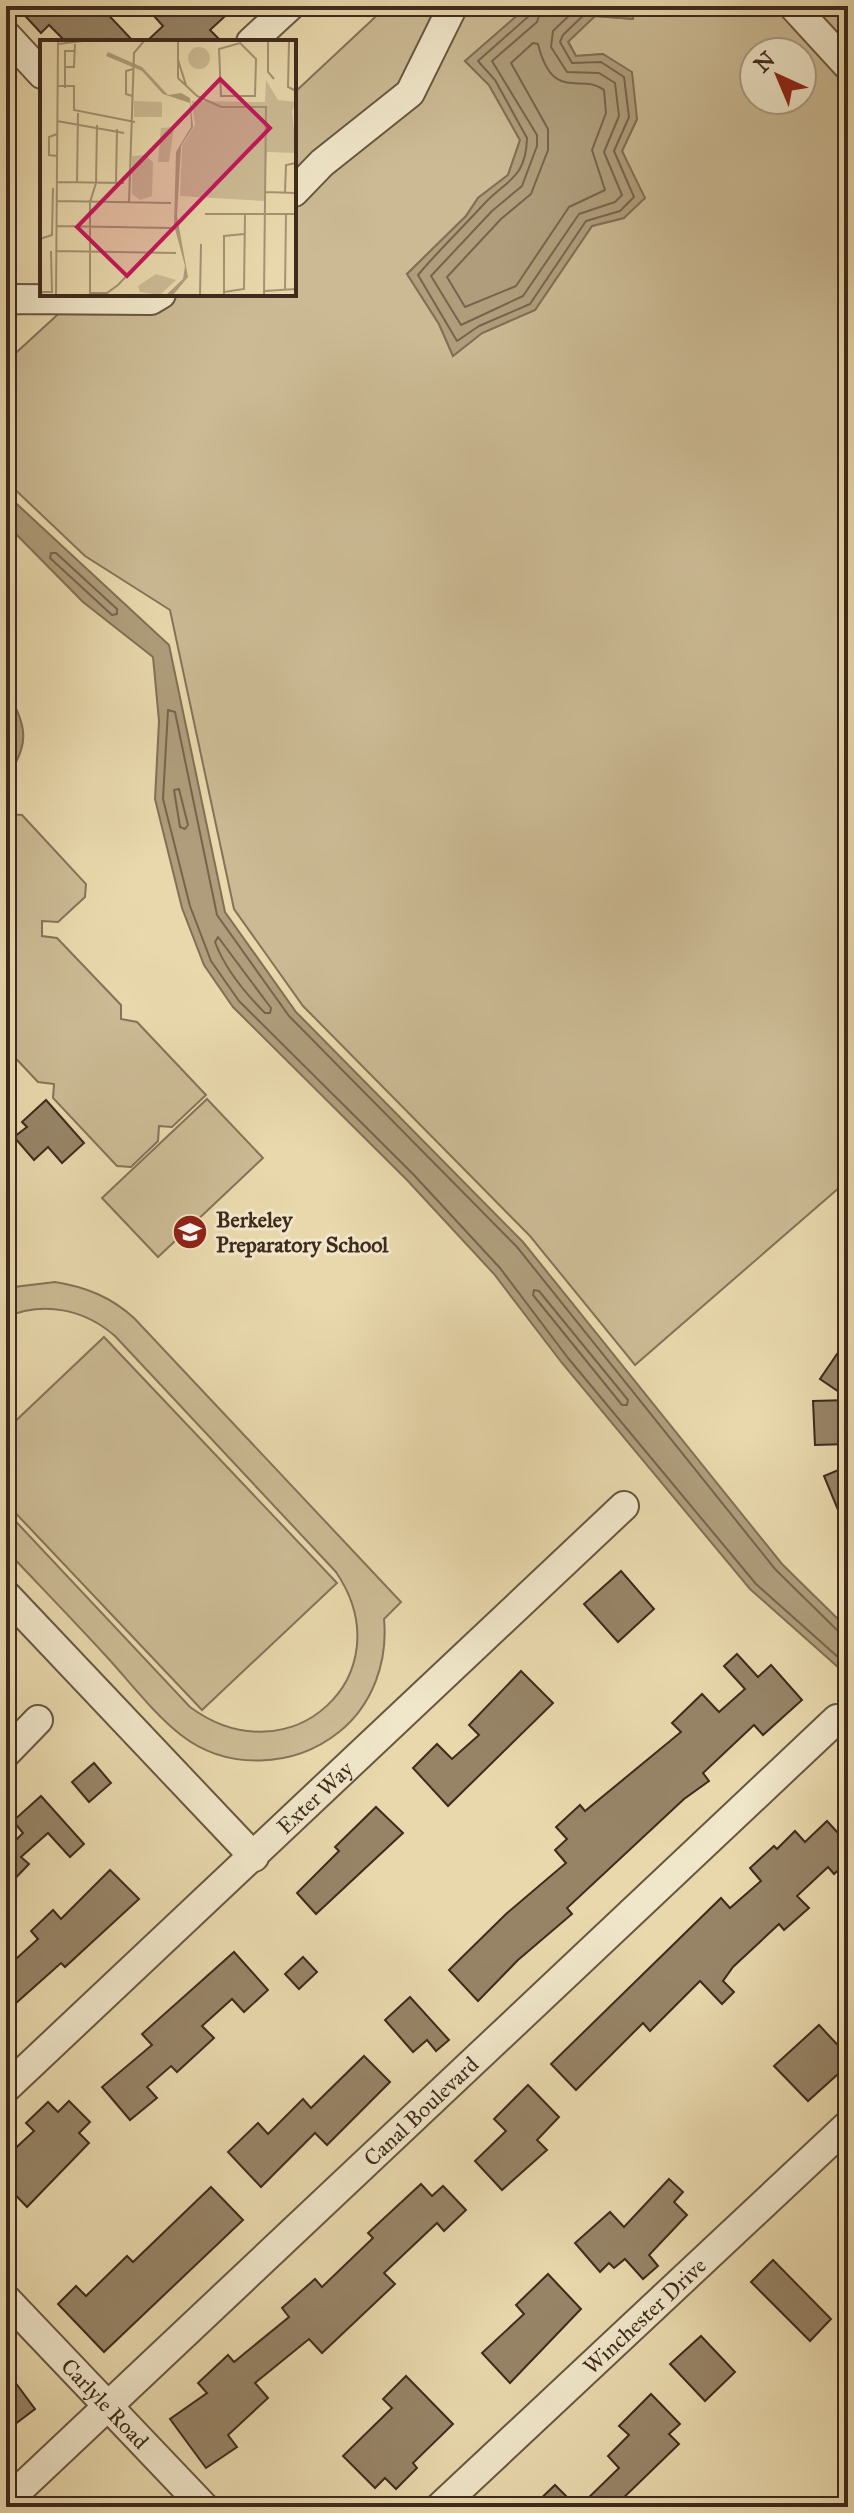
<svg xmlns="http://www.w3.org/2000/svg" width="854" height="2513" viewBox="0 0 854 2513" font-family="'IM FELL Great Primer',serif">
	<style>
		.green { fill: #cbba94; stroke: #857258; stroke-width: 2; fill-rule: evenodd }
		.water { fill: #af9d7b; stroke: #826f55; stroke-width: 2 }
		.lines { fill: none; stroke-linecap: round; stroke-linejoin: round }
		.shore { stroke: #77644c; stroke-width: 2 }
		.building { fill: #978467; stroke: #3f2a1c; stroke-width: 2 }
		.minor-casing { stroke: #695640; stroke-width: 32 }
		.minor { stroke: #f0e6c9; stroke-width: 28 }
		.labels { text-anchor: middle; dominant-baseline: central; stroke-width: 6; stroke-linejoin: round; paint-order: stroke }
		.poi-label { font-size: 22px; font-weight: bold; fill: #3f2a1c; stroke: #f0e6c9; text-anchor: start }
		.street-label { font-size: 22px; fill: #3f2a1c; stroke: #f0e6c9 }
		.inset-road { fill: none; stroke: #a49272; stroke-width: 2 }
		.view { fill: #c2185b; fill-opacity: 0.15; stroke: #c2185b; stroke-width: 4 }
		.inset-edge { fill: none; stroke: #3f2a1c; stroke-width: 4 }
	</style>
	<rect width="100%" height="100%" fill="#e8d8ac"/>
	<filter id="stains"><feTurbulence type="fractalNoise" baseFrequency=".0025" numOctaves="4"/><feColorMatrix values="0 0 0 0 .2 0 0 0 0 .09 0 0 0 0 .02 0 0 0 .5 -.17"/></filter>
	<radialGradient id="worn" r=".72"><stop offset=".6" stop-color="#630" stop-opacity="0"/><stop offset="1" stop-color="#630" stop-opacity=".3"/></radialGradient>
	<g class="green">
		<path d="M387,6H528L465,61L489,85L520,140L508,175L478,198L466,216L407,274L439,324L453,356L482,333L535,310L592,226L624,218L631,171L622,151L637,119L603,54L576,56L568,41L595,16L632,19L634,6H848V783L841,795L848,805V1180L635,1365L530,1236L303,1006L234,909L170,610L85,556L6,481V362L80,294H294V93ZM754,52H802V100H754Z"/>
		<path d="M7,814L22,815L86,884L85,897L58,922L42,921V936L57,938L121,1005V1019L137,1022L206,1095L172,1127L159,1126L158,1141L131,1167L117,1166L53,1098L54,1084L38,1082L6,1048Z"/>
		<path d="M207,1099L263,1158L158,1257L102,1198Z"/>
		<path d="M55,1282C86,1287 111,1297 134,1318L401,1602L384,1619C388,1661 373,1705 339,1732C294,1768 227,1771 181,1735C153,1713 130,1682 106,1656C73,1620 39,1585 6,1550V1511L190,1707C290,1781 406,1675 336,1572L115,1336C84,1309 44,1301 6,1317V1288Z"/>
		<path d="M104,1337L337,1583L202,1710L6,1503V1430Z"/>
	</g>
	<g class="water">
		<path d="M528,6H634L633,19L595,16L568,42L576,56L603,54L632,72L637,119L622,151L645,198L624,218L592,226L535,310L482,333L453,356L439,324L407,274L466,216L478,198L508,175L520,140L489,85L465,61Z"/>
		<path d="M6,494L169,645L225,912L296,1012L523,1242L782,1564L848,1629V1676L750,1589L562,1363L494,1274L407,1180L233,1007L204,965L182,908L155,799L159,721L153,657L83,602L6,524Z"/>
		<path d="M6,689C26,725 32,743 6,778Z"/>
	</g>
	<g class="lines">
		<g class="shore">
			<path d="M532,6L530,15L478,61L495,80L527,138C526,179 506,180 484,204C463,227 438,251 418,275L457,341L479,326L530,304L586,221L620,211L634,197L614,151L629,117L624,77L601,62L572,63L560,42L563,35L590,9L623,10L626,6"/>
			<path d="M542,6L537,22L492,61L537,135V146L522,186L492,211L431,276L461,325L523,296L579,214L615,202L622,195L604,152L619,116L615,83L599,73L567,72L551,47L553,31L579,6"/>
			<path d="M533,43L538,44C553,104 581,72 604,90L606,113L592,150L605,190L569,207L516,286L465,307L447,277L501,219L531,194L548,150V129L511,63Z"/>
			<path d="M51,553H56L117,609V614L112,615L50,558Z"/>
			<path d="M179,789L188,825L185,829L180,827L174,790Z"/>
			<path d="M218,937L271,1008L270,1013H265C245,993 225,969 215,942Z"/>
			<path d="M534,1290L539,1291L619,1389L628,1400L627,1405H622L533,1295Z"/>
			<path d="M848,1634L839,1632L775,1569L517,1247L289,1016L217,915L175,712L168,710L163,799L190,906L211,961L239,1001L413,1174L500,1268L568,1358L756,1584L848,1666"/>
		</g>
	</g>
	<g class="building">
		<path d="M16,6H100L134,42H66L49,25L41,33Z"/>
		<path d="M145,6H236L210,30L222,42H146L163,26Z"/>
		<path d="M46,1100L84,1143L62,1163L48,1147L34,1160L14,1137L27,1127L22,1122Z"/>
		<path d="M848,1338V1398L820,1379Z"/>
		<path d="M848,1400V1444L815,1445L813,1401Z"/>
		<path d="M848,1466V1534L824,1476Z"/>
		<path d="M621,1571L654,1609L618,1642L584,1604Z"/>
		<path d="M737,1654L758,1677L771,1665L802,1700L763,1735L754,1725L703,1773L709,1781L684,1799L567,1908L572,1914L518,1960L478,2001L449,1970L506,1914L566,1863L555,1850L567,1839L556,1827L580,1805L585,1811L681,1732L672,1723L702,1694L719,1712L745,1689L724,1666Z"/>
		<path d="M521,1671L553,1703L448,1806L413,1768L437,1744L452,1759L479,1735L469,1725Z"/>
		<path d="M94,1763L111,1783L89,1802L72,1782Z"/>
		<path d="M41,1796L84,1844L70,1857L48,1833L21,1857L29,1864L6,1888V1842L10,1846L23,1833L13,1821Z"/>
		<path d="M376,1807L403,1833L316,1914L297,1893L339,1851L335,1847Z"/>
		<path d="M827,1821L848,1844V1861L834,1874L828,1867L797,1896L809,1908L784,1930L779,1924L733,1967L723,1981L734,1992L722,2004L700,1981L650,2031L643,2023L576,2090L551,2064L721,1898L730,1908L761,1881L750,1868L774,1846L777,1849L795,1831L805,1842Z"/>
		<path d="M110,1870L139,1899L65,1967L61,1963L6,2012V1968L38,1939L31,1931L53,1910L61,1919Z"/>
		<path d="M234,1952L268,1990L244,2012L232,1999L202,2026L214,2038L177,2072L171,2066L147,2087L157,2098L130,2120L102,2087L152,2045L142,2034Z"/>
		<path d="M303,1957L317,1972L299,1989L285,1974Z"/>
		<path d="M410,1997L449,2040L436,2051L427,2040L413,2052L385,2020Z"/>
		<path d="M819,2025L848,2056V2065L808,2101L774,2066Z"/>
		<path d="M364,2056L390,2082L327,2145L315,2133L261,2187L228,2152L258,2123L268,2134L303,2099L311,2108Z"/>
		<path d="M528,2085L559,2117L537,2140L547,2150L502,2190L475,2161L506,2131L494,2119Z"/>
		<path d="M69,2101L90,2122L79,2133L89,2143L27,2207L6,2185V2157L34,2131L26,2123L48,2102L58,2112Z"/>
		<path d="M669,2179L683,2192L674,2202L687,2215L649,2255L658,2266L643,2279L625,2259L614,2268L609,2263L600,2272L575,2243L610,2212L624,2227Z"/>
		<path d="M421,2184L432,2196L443,2186L466,2210L444,2231L437,2223L384,2273L395,2284L322,2353L309,2339L255,2383L268,2398L228,2435L237,2447L206,2468L170,2419L207,2393L198,2383L228,2355L234,2362L289,2317L282,2308L315,2279L322,2287L373,2238L368,2233Z"/>
		<path d="M211,2187L243,2220L104,2352L58,2304L76,2286L86,2296L127,2256L133,2262Z"/>
		<path d="M773,2260L831,2319L810,2341L751,2282Z"/>
		<path d="M548,2274L581,2309L510,2383L482,2353L524,2314L516,2305Z"/>
		<path d="M701,2336L735,2372L705,2401L670,2364Z"/>
		<path d="M6,2370L35,2409L6,2431Z"/>
		<path d="M406,2376L453,2424L413,2463L417,2468L396,2489L385,2478L375,2488L343,2456L392,2408L383,2399Z"/>
		<path d="M651,2394L680,2424L669,2434L679,2444L614,2507H579L619,2468L608,2456L629,2435L619,2426Z"/>
		<path d="M555,2485L577,2507H532Z"/>
	</g>
	<g class="lines">
		<g class="minor-casing">
			<g id="minor">
				<path d="M793,6L848,66"/>
				<path d="M6,35L42,74"/>
				<path d="M251,42L290,6"/>
				<path d="M294,192L322,163L410,93L453,6"/>
				<path d="M6,304L13,299L151,300L161,294"/>
				<path d="M6,1595L254,1857"/>
				<path d="M6,1753L38,1720"/>
				<path id="s1" d="M6,2088L624,1506"/>
				<path id="s2" d="M6,2299L204,2507"/>
				<path id="s3" d="M6,2502L837,1719"/>
				<path id="s4" d="M440,2507L848,2125"/>
			</g>
		</g>
		<use href="#minor" class="minor"/>
	</g>
	<defs>
		<g id="school-disc" transform="scale(1.8)"><circle r="9.5" fill="#8f2418" stroke="#f0e6c9"/><path d="M0-5L7-2L0 1L-7-2ZM-4 1L0 2.5L4 1V4Q0 6-4 4Z" fill="#fff"/></g>
	</defs>
	<g fill-rule="evenodd">
		<use href="#school-disc" x="190" y="1232"/>
	</g>
	<g class="labels">
		<g class="poi-label">
			<text x="216" y="1219">Berkeley<tspan x="216" dy="25">Preparatory School</tspan></text>
		</g>
		<g class="street-label">
			<text stroke="none"><textPath href="#s1" startOffset="424">Exter Way</textPath></text>
			<text stroke="none"><textPath href="#s3" startOffset="570">Canal Boulevard</textPath></text>
			<text stroke="none"><textPath href="#s4" startOffset="280">Winchester Drive</textPath></text>
			<text stroke="none"><textPath href="#s2" startOffset="144">Carlyle Road</textPath></text>
		</g>
	</g>
	<g transform="translate(40 40)">
		<rect width="256" height="256" fill="#e8d8ac"/>
		<path d="M148 18a11 11 0 1 1 22 0a11 11 0 1 1-22 0ZM226,40L238,60L256,62L252,71L256,113L227,112L224,161L140,156L142,106L155,85L152,61L225,62ZM94,61L122,62V77H94ZM134,87L129,122H118L121,88ZM105,115L113,122L112,156L100,160L92,154V116ZM116,234L136,240L120,255L100,252L98,246Z" fill="#cbba94"/>
		<path d="M68,12L102,27L128,55L141,53L150,58L153,87L141,106L137,176L148,237L133,255H126L143,239L145,226L134,185L136,112L151,87L150,63L123,54L102,31L66,16Z" fill="#af9d7b"/>
		<path class="inset-road" d="M138,1V38L157,56L181,67H226L224,255M228,1V32L234,39M249,1L248,47L256,51M200,3L216,19L215,56H181L179,9ZM18,4L43,1M138,20L146,45M25,27H34L35,4M17,46H34V70L95,82M25,48V11H34M92,56L86,54V31L93,29M17,81L84,93M17,116L9,115V97L17,94M17,142L84,143M37,143L38,73M76,143L77,89M226,152L256,153M245,152L246,125L256,123M17,161L131,163M89,163L94,13L104,1M165,174H256M16,186L131,188M0,199L12,195L13,148M16,211L136,213M245,250L246,174M225,251L256,249M0,252H12L11,211M184,252L204,249L205,174M50,253H67L78,245L108,213M184,254V196L204,194M16,255L18,1M50,255V162L56,143L57,85M160,255L161,204"/>
		<path class="view" d="M180,39L230,88L87,236L37,187Z"/>
		<rect width="256" height="256" class="inset-edge"/>
	</g>
	<rect width="854" height="2513" fill="none" stroke="#e8d8ac" stroke-width="32"/>
	<rect x="8" y="8" width="838" height="2497" fill="none" stroke="#3f2a1c" stroke-width="4"/>
	<rect x="16" y="16" width="822" height="2481" fill="none" stroke="#3f2a1c" stroke-width="2"/>
	<g transform="translate(778 76) rotate(316)"><circle r="38" fill="#f0e6c9" stroke="#a99b84" stroke-width="2"/>
	<path d="M0-6L14 30L0 20L-14 30Z" fill="#8f2418"/>
	<text y="-12" font-size="22" font-weight="bold" text-anchor="middle" fill="#3f2a1c">N</text>
	</g>
	<rect width="100%" height="100%" filter="url(#stains)"/>
	<rect width="100%" height="100%" fill="url(#worn)"/>
</svg>
